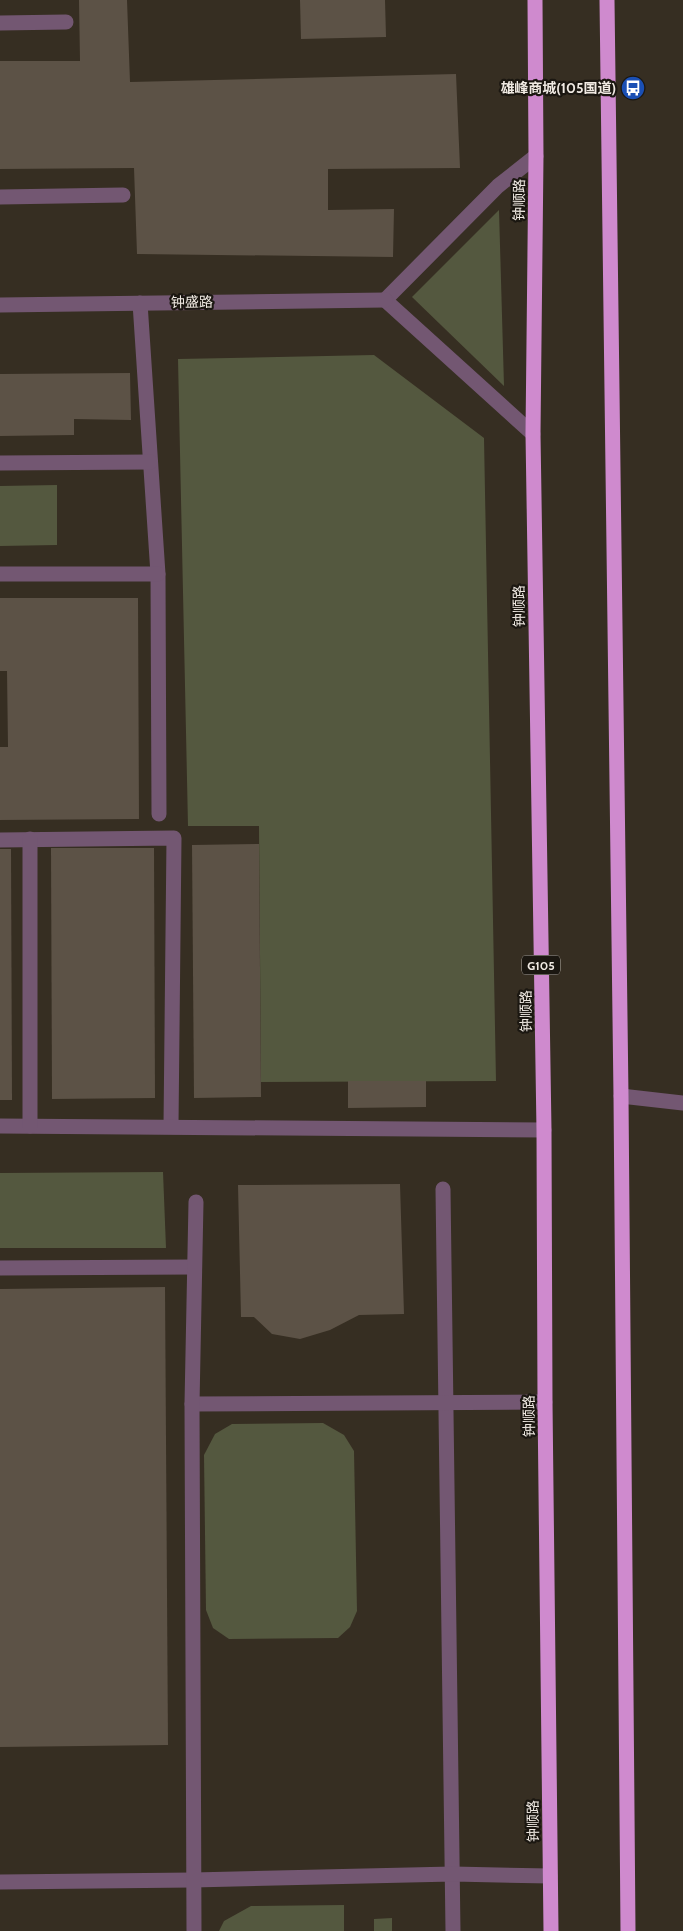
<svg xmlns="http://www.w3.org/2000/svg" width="683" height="1931" viewBox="0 0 683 1931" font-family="Cabin,'Noto Sans SC',sans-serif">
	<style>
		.green { fill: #54583f }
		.building { fill: #5c5246 }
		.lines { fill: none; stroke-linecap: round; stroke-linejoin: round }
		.minor { stroke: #735772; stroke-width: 15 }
		.highway { stroke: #cf8ace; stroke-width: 15 }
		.labels { text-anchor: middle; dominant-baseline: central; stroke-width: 4.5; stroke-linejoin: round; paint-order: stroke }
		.shield { fill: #1b1711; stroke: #b0aba4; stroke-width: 1 }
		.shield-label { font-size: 12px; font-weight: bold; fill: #f0eae3 }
		.poi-label { font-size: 14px; font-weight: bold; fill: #f0eae3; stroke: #1b1711; text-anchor: end }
		.street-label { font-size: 14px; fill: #f0eae3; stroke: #1b1711 }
	</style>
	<rect width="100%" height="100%" fill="#362e22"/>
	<g class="green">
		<path d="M499,210L504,386L412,297Z"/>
		<path d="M374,355L484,438L496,1081L261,1082L259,826H188L178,359Z"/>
		<path d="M57,485V545L0,546V486Z"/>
		<path d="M163,1172L166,1248H0V1173Z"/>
		<path d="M323,1423L344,1435L354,1451L357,1611L350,1627L338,1638L229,1639L213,1628L206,1610L204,1455L215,1434L232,1424Z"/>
		<path d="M344,1905V1931H219L224,1921L251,1906Z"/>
		<path d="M392,1918V1931H374V1919Z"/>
	</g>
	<g class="building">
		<path d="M79,0H127L130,82L456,74L460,168L328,169V210L394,209L393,257L137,254L134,168L0,169V61H80Z"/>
		<path d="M300,0H385L386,37L301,39Z"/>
		<path d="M130,373L131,420L74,419V435L0,436V374Z"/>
		<path d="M0,598H138L139,819L0,820V747H8L7,671H0Z"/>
		<path d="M259,844L261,1097L194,1098L192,845Z"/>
		<path d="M51,848H154L155,1098L52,1099Z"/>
		<path d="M0,849H11L12,1100H0Z"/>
		<path d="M348,1081H426V1107L348,1108Z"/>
		<path d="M400,1184L404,1314L359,1315L330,1330L300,1339L272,1334L254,1317H241L238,1185Z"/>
		<path d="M165,1287L168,1745L0,1747V1289Z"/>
	</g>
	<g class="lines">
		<g class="minor">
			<path d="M0,23L66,22"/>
			<path d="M0,197L123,195"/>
			<path d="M385,300L498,186L536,156"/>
			<path d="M385,300L533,434"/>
			<path d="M140,303L158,574L159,814"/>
			<path d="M0,305L385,300"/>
			<path d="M0,463L150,462"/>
			<path d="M0,574H158"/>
			<path d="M0,840L174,838L171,1126"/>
			<path d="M621,1096L683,1103"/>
			<path d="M0,1126L544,1130"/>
			<path d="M30,1126V839"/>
			<path d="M443,1189L453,1931"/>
			<path d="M0,1268L194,1267"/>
			<path d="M192,1404L545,1402"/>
			<path d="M0,1882L193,1880L453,1874L550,1876"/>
			<path d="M194,1931L192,1404L196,1202"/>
		</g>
		<g class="highway">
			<path d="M535,0L536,156L533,434L544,1130L545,1402L551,1931"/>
			<path d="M607,0L621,1096L628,1931"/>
		</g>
	</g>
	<defs>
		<g id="bus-disc" transform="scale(1.25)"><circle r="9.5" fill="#1a4fb4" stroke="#1b1711"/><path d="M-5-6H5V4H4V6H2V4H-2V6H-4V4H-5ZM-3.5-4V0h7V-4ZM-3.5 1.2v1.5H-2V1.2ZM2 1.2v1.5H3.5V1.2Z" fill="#fff"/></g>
	</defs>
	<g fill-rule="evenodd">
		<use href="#bus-disc" x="633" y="88"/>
	</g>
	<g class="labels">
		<rect class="shield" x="522" y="955.5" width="38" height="19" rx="4"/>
		<g class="shield-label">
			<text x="541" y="965">G105</text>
		</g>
		<g class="poi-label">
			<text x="616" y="88">雄峰商城(105国道)</text>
		</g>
		<g class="street-label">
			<text transform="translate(519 200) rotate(-89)">钟顺路</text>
			<text transform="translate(192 302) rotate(-1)">钟盛路</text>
			<text transform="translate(519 606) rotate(-91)">钟顺路</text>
			<text transform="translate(526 1011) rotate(-91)">钟顺路</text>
			<text transform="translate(529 1416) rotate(-91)">钟顺路</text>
			<text transform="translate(533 1821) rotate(-91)">钟顺路</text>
		</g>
	</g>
</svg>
